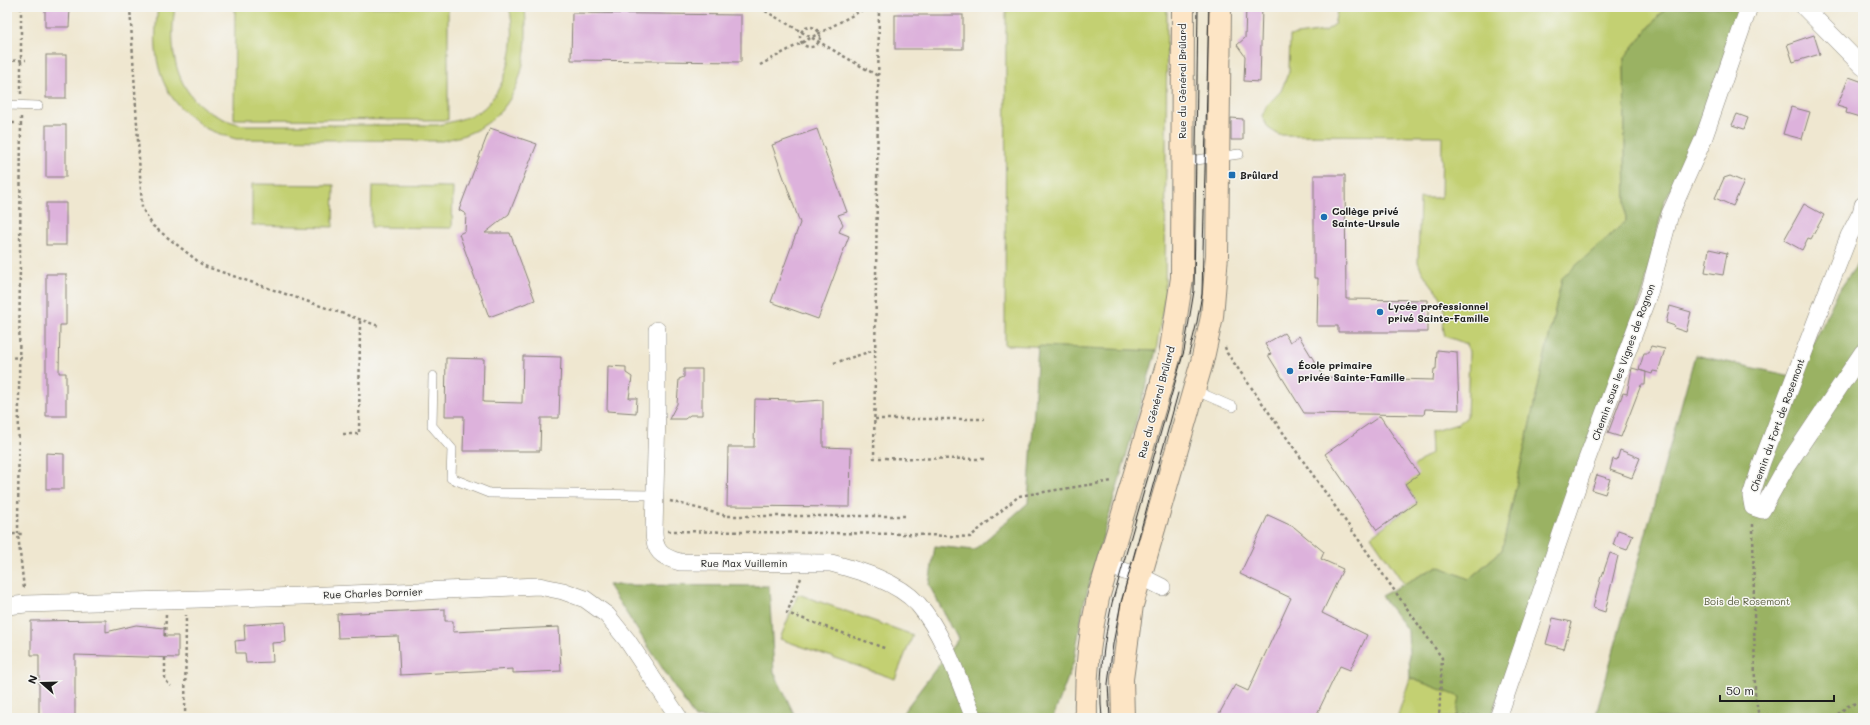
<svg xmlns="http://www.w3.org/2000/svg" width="1870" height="725" viewBox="0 0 1870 725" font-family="Mali,sans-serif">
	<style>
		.green { fill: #c3d072; stroke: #707647 }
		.forest { fill: #9ab264; stroke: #5b6740 }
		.building { fill: #ddb2dc }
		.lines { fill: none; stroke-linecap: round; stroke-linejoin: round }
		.service-casing { stroke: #868276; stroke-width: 10 }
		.minor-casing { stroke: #868276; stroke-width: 18 }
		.secondary-casing { stroke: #868276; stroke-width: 24 }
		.path { stroke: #868276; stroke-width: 2.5; stroke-dasharray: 3 3; stroke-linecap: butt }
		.service { stroke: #fff; stroke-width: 9 }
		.minor { stroke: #fff; stroke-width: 17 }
		.secondary { stroke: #fde5c5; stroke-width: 22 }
		.tram { stroke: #1c1c1c; stroke-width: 1 }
		.poi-dot { fill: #1f6fb2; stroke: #f6f6f2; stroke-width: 1.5 }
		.labels { text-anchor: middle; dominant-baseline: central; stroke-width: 3; stroke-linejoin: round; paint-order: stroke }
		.street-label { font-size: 10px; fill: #1c1c1c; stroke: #f6f6f2 }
		.poi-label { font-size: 10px; font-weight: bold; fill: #1c1c1c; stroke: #f6f6f2; text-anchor: start }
		.park-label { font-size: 10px; fill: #565b3a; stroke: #f6f6f2 }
	</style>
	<rect width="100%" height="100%" fill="#f6f6f2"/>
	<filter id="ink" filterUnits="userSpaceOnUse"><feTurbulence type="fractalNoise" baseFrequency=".025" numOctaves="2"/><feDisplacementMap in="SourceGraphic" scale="8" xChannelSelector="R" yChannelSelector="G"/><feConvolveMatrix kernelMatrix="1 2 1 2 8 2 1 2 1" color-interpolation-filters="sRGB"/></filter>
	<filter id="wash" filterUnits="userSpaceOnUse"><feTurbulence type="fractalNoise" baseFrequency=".012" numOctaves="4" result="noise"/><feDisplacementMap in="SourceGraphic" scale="16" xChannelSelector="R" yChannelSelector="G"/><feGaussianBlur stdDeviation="0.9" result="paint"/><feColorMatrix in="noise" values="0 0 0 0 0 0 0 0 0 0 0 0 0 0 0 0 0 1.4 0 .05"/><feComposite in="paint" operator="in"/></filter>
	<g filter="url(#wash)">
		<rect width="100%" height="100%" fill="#efe7d0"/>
		<g class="green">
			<path d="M158,7H175C166,64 182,113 244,125H438C451,122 474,117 484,108C509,84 518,40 509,7H525C529,55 523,107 474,131C465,136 453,138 442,141L236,139C226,136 216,133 207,129C201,126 197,121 192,118C155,89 152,50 158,7Z"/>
			<path d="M235,7H448V120L234,119Z"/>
			<path d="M1006,7H1167L1165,295L1156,351L1005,345Z"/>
			<path d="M1338,7H1666L1624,58L1626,221L1562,279L1502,550L1469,579L1438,566L1404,584L1371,536L1417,502L1405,484L1414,466L1431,453L1430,432L1458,424L1467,417L1469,352L1467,344L1445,336C1441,325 1446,316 1444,305C1441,292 1423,279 1418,262L1420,198H1441L1442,136L1279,135L1268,128L1262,116L1267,105L1281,91L1289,71L1290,36L1325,31L1334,25Z"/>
			<path d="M252,184L334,185L333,227L252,225Z"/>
			<path d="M372,186L453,187L452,228L371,227Z"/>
			<path d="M798,594L913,635L895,679L780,639Z"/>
			<path d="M1410,678L1461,697L1456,718H1397Z"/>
		</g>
		<g class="forest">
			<path d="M1666,7H1743L1690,153L1664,202L1644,290L1491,718H1456L1460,697L1410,678L1408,631L1381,596L1438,566L1469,579L1502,550L1562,278L1626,221L1624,58Z"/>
			<path d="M1863,256V718H1595L1695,355L1796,377L1838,292Z"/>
			<path d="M1038,346L1156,351L1084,603L1074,661L1053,718H899L958,639L929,585L935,546L974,550L1028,503Z"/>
			<path d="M608,585L769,586L774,672L796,718H695Z"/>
		</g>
		<g id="blocks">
			<g class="building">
				<path d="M45,7H70L69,27H45Z"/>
				<path d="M1246,7H1262L1260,82L1244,81L1245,56L1237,45L1245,38Z"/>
				<path d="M572,13L741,15V62L571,60Z"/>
				<rect x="895" y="15" width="68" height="34"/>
				<path d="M1814,35L1820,54L1793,62L1787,44Z"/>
				<rect x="46" y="55" width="20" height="43"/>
				<path d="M1849,77L1863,82V118L1846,113L1847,109L1837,106Z"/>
				<path d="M1791,107L1810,112L1802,139L1783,134Z"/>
				<path d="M1737,114L1748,118L1744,129L1732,125Z"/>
				<path d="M1231,118L1243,119V140H1231Z"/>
				<rect x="46" y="125" width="20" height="52"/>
				<path d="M490,128L537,144L509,214L485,233H510L535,300L489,317L459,234L465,231L466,214L459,210Z"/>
				<path d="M817,129L847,212L838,215L843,224L839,232L849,236L818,319L771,302L800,223L772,145Z"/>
				<path d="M1314,175H1345L1346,299L1428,300V332H1338V326H1317L1318,278H1314Z"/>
				<path d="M1730,176L1744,182L1733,206L1715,198L1724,178Z"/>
				<rect x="46" y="203" width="20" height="42"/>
				<path d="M1804,204L1824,215L1811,239L1808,238L1802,250L1784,240Z"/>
				<path d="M1709,249L1727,253L1723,275L1705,272Z"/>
				<path d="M46,274H66V325H60L59,373H66V416H46Z"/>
				<path d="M1670,306L1691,312L1686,332L1674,328L1675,326L1666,323Z"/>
				<path d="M1284,333L1290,342L1299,336L1324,377L1433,380L1434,369H1436L1437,350L1457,352L1459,410L1425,409L1424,415L1304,413L1268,355L1271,354L1265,344Z"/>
				<path d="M1651,346L1665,349L1658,372L1653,371L1652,374L1639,370L1644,353H1648Z"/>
				<path d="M523,356L561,357L559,418H541L540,451H463L464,416H445L446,358L484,359L483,402L522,403Z"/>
				<path d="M608,366L626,367V373L632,377L629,398H637L636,413L607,411Z"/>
				<path d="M1632,368L1646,372L1645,385H1641L1621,437L1608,433L1623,393L1627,394Z"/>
				<path d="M684,369H702V415H690L685,419H669L677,404L679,379L684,377Z"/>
				<path d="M755,399L794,400V402L823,400V447L851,448L850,507L727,506L728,447H754Z"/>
				<path d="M1380,416L1419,474L1405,484L1417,502L1377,530L1325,454Z"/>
				<path d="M1620,450L1640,458L1632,478L1610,470L1613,459L1617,460Z"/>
				<path d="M46,453L64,454V489H46Z"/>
				<path d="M1597,475L1610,479L1605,494L1592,490Z"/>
				<path d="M1268,515L1294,527L1324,552L1321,559L1343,569L1322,613L1367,635L1350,670L1340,666L1315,718H1217L1235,685L1248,691L1291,598L1240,574Z"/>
				<path d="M1618,530L1633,535L1627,550L1613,545Z"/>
				<path d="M1610,553L1618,556L1605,612L1593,608L1601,576H1602Z"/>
				<path d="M445,609V621H453V632L559,627L561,671L513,673V669L400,675L398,636L338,638L337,614Z"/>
				<path d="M1553,618L1572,622L1564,649L1546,644Z"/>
				<path d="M106,620V632L136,625L164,628V636H178V658L75,655V718H39V655H31V621Z"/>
				<path d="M285,622L286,642L272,643L273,662L246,663L245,653H236L235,641L245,640L244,625Z"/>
			</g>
		</g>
	</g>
	<g filter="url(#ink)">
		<use href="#blocks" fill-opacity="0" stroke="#868276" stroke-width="1"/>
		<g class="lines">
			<g class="service-casing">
				<g id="service">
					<path d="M7,105L38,106"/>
					<path d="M1182,162L1239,154"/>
					<path d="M433,376L432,426L452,449L451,478L489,493L655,495"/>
					<path d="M1194,390L1233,407"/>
				</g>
			</g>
			<g class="minor-casing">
				<g id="minor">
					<path d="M1804,7L1863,67"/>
					<path d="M1863,205L1861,213L1849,236L1827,292L1762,462L1751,496L1753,507L1762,510L1786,467L1863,352"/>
					<path d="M657,330V412L654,531C654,551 661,557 680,562L831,563C860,571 897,581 918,604C944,634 959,681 974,718"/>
					<path d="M1108,566L1140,576L1162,587"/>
					<path d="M7,606L26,604L303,596L539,586L563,591L585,599L607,615L627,640L679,718"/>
					<path d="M1498,718L1584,467L1649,293L1670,214L1703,140L1749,7"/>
				</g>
			</g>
			<g class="secondary-casing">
				<g id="secondary">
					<path d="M1086,718C1085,677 1089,638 1098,598L1170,355L1182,278L1183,7"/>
					<path d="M1123,718L1122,679L1132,605L1202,362L1212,317L1217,255L1220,7"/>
				</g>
			</g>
			<g class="path">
				<path d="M130,7L142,208L153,226L204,266L379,326"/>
				<path d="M879,7L874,458L984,459"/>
				<path d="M760,8L878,76"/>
				<circle cx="810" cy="37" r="10"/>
				<path d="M7,61L26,60"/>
				<path d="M760,65L868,7"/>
				<path d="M21,94V7"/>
				<path d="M21,117L18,534L24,589"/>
				<path d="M12,123H17"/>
				<path d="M1225,347L1227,353L1442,658L1439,718"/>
				<path d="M7,358L23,357"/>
				<path d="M834,363L875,350"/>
				<path d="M875,419H984"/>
				<path d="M343,434H359L360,321"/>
				<path d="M670,501L727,516H905"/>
				<path d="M1753,524L1755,693L1759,718"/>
				<path d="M668,531L906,534L970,537L1019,496L1113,481"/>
				<path d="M7,536L14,534H22"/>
				<path d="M801,578L787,613L887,649"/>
				<path d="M165,636L166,615"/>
				<path d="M165,658V680L171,686"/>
				<path d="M1439,717L1483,716"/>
				<path d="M185,718L186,615"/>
				<path d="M1833,718L1848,706L1863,701"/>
			</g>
			<use href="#service" class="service"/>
			<use href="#minor" class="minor"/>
			<use href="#secondary" class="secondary"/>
			<g class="tram">
				<path d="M1189,354L1197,322L1202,294L1209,7"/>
				<path d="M1102,718C1098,680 1104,641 1112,603L1184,351L1194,291L1198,7"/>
				<path d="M1110,718L1108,684L1113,644L1121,603L1178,393"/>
			</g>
		</g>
	</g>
	<g class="poi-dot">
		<rect x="1228" y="171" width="8" height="8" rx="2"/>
		<circle cx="1324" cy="217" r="4"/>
		<circle cx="1380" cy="312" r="4"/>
		<circle cx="1290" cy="371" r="4"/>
	</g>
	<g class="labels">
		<g class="street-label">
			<text transform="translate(1182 81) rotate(-90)">Rue du Général Brûlard</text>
			<text transform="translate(1623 362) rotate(-70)">Chemin sous les Vignes de Rognon</text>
			<text transform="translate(1156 402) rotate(-75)">Rue du Général Brûlard</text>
			<text transform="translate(1777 425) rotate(-70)">Chemin du Fort de Rosemont</text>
			<text x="744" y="563">Rue Max Vuillemin</text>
			<text transform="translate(373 593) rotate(-2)">Rue Charles Dornier</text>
		</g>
		<g class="poi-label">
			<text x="1240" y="175">Brûlard</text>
			<text x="1332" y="211">Collège privé<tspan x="1332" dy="12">Sainte-Ursule</tspan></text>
			<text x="1388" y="306">Lycée professionnel<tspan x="1388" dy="12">privé Sainte-Famille</tspan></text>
			<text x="1298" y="365">École primaire<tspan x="1298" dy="12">privée Sainte-Famille</tspan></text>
		</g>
		<g class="park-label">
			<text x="1747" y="601">Bois de Rosemont</text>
		</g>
	</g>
	<rect width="1870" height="725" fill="none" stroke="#f6f6f2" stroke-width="24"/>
	<g transform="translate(42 683) rotate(290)" stroke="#f6f6f2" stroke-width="3" paint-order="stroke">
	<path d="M0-3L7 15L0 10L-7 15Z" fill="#1c1c1c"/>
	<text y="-6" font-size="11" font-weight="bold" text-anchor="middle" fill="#1c1c1c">N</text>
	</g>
	<path d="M1720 695v6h114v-6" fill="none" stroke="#1c1c1c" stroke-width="2"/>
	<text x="1726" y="695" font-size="12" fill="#1c1c1c" stroke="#f6f6f2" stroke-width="3" paint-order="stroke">50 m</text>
</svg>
